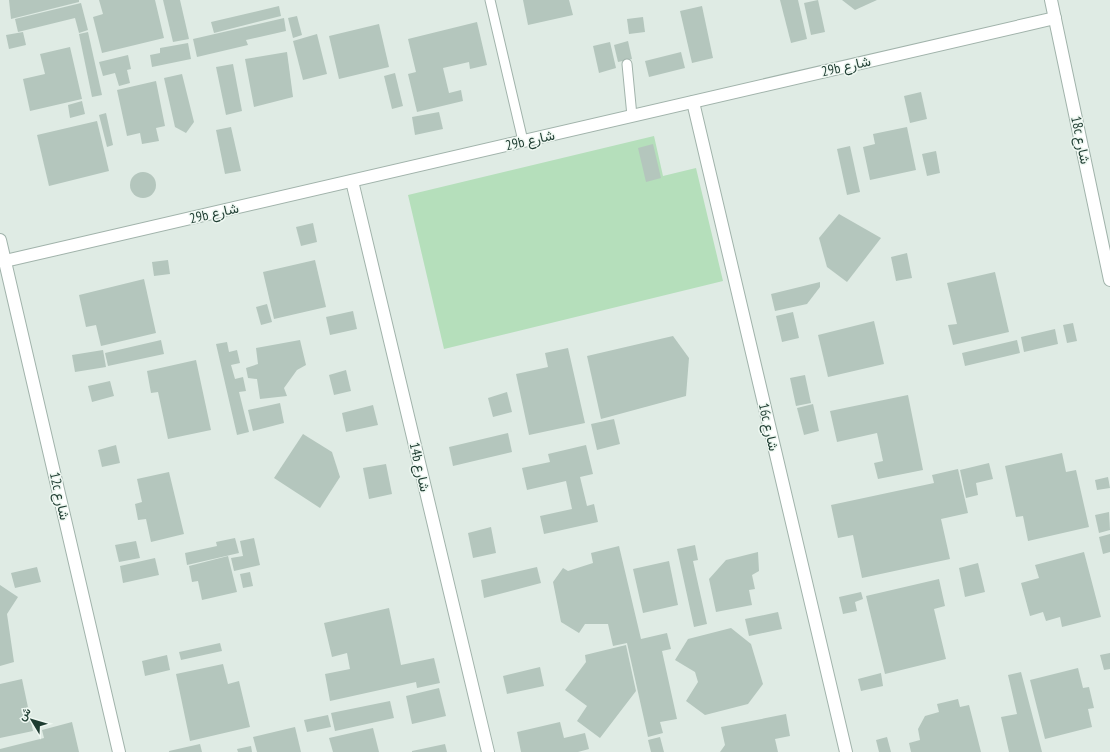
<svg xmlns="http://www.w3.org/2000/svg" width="1110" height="752" viewBox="0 0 1110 752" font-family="'PT Sans Narrow',Vazirmatn,sans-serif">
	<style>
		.green { fill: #b5dfbb }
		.building { fill: #b4c6bd }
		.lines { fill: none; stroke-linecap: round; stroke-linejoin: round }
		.lane-casing { stroke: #a1b3ab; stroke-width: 11 }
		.street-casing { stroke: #a1b3ab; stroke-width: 14 }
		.lane { stroke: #fff; stroke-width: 9 }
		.street { stroke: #fff; stroke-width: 12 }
		.labels { text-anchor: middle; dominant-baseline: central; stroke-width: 3; stroke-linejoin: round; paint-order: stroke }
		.street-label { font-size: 14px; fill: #1e3c31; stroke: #eff8f2 }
	</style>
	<rect width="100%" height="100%" fill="#dfebe4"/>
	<path class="green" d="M654,136L663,176L696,168L723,281L444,349L408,195Z"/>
	<g class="building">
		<path d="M9,0H79V2L11,19Z"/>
		<path d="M99,0H155L164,38L102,53L93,17L103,14Z"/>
		<path d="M163,0H180L189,39L173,42Z"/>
		<path d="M523,0H569L573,15L528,25Z"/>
		<path d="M780,0H798L807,39L791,43Z"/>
		<path d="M818,0L825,32L811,35L804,3Z"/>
		<path d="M842,0H877L855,10Z"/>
		<path d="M81,3L88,30L79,33L75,18L18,32L15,19Z"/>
		<path d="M279,6L281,16L214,33L211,22Z"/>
		<path d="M702,6L713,58L692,63L680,11Z"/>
		<path d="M297,16L302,35L293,38L288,18Z"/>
		<path d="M643,17L645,32L629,34L627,19Z"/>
		<path d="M284,18L286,31L246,40L248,45L197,57L193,39Z"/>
		<path d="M477,22L487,65L470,69L469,62L443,68L449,93L461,90L463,101L417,112L408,74L416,72L408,39Z"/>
		<path d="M379,24L389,67L339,79L329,36Z"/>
		<path d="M23,32L26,45L9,49L6,35Z"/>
		<path d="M88,32L102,95L92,97L79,34Z"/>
		<path d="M317,34L327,74L303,80L293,41Z"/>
		<path d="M628,41L632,59L618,62L614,45Z"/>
		<path d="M610,42L616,68L599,73L593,46Z"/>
		<path d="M188,43L191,59L152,67L150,55L160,53V48Z"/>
		<path d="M70,47L82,99L30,111L23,79L45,74L40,54Z"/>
		<path d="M287,52L293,97L254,107L245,59Z"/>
		<path d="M681,52L685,68L649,77L645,61Z"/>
		<path d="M128,55L131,69L127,70L130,83L119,86L115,73L103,76L99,62Z"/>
		<path d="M233,64L242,111L226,115L216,67Z"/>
		<path d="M395,73L403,106L392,109L384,76Z"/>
		<path d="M182,74L194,122L186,133L175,127L164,78Z"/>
		<path d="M156,81L165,126L156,128L159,141L142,144L140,133L127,136L117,90Z"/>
		<path d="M921,92L927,119L910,123L904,96Z"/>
		<path d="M82,101L85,114L70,118L68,105Z"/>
		<path d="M439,112L443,129L415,135L412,117Z"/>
		<path d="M106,113L113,145L107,147L99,115Z"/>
		<path d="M97,121L109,171L49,186L37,135Z"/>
		<path d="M231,127L241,171L225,174L216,130Z"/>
		<path d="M907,127L916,170L870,180L863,147L875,144L873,134Z"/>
		<path d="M653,144L661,178L646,182L638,148Z"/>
		<path d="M850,146L860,192L847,195L837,149Z"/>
		<path d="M936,151L940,173L927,176L922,154Z"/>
		<circle cx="143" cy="185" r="13"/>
		<path d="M839,214L881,238L847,282L827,267L819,238Z"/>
		<path d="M313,223L317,242L301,246L296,227Z"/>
		<path d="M907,253L912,278L896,281L891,257Z"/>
		<path d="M168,260L170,274L154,276L152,262Z"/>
		<path d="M315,260L326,307L274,319L263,272Z"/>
		<path d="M995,272L1009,332L953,345L948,325L957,324L947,283Z"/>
		<path d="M144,279L156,333L101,346L96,325L86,327L79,295Z"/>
		<path d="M820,282V287L807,304L775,311L771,294Z"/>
		<path d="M267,304L272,322L261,325L256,307Z"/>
		<path d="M353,311L357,329L330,335L326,317Z"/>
		<path d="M793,312L799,338L782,342L776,316Z"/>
		<path d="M874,321L884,364L828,377L818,335Z"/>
		<path d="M1073,323L1077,341L1067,343L1063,325Z"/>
		<path d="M1055,329L1058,344L1024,352L1021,337Z"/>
		<path d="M673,336L689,358L686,396L601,419L587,356Z"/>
		<path d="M161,340L164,354L108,366L105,353Z"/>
		<path d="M300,340L306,365L297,370L284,388L287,396L260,399L257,379L248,378L246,368L258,364L256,348Z"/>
		<path d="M1017,340L1020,353L965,366L962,353Z"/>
		<path d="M227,342L229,352L237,350L240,363L231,365L235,379L243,377L246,391L239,392L249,432L237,435L216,344Z"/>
		<path d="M568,348L585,423L529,435L516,374L548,367L545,353Z"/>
		<path d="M103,350L106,367L75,372L72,355Z"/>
		<path d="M196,360L211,430L168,439L158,392L151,393L147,371Z"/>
		<path d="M346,370L351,391L334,395L329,375Z"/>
		<path d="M805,375L811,403L796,406L790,378Z"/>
		<path d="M110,381L114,396L92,402L88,386Z"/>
		<path d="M507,392L512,412L493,417L488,398Z"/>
		<path d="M908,395L923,470L878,479L874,463L883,461L877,433L837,442L830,411Z"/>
		<path d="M280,403L284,423L253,431L248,410Z"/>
		<path d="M813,404L819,431L804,435L797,408Z"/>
		<path d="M373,405L378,425L346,432L342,413Z"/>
		<path d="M614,419L620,444L597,450L591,424Z"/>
		<path d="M508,433L512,452L453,466L449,447Z"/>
		<path d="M303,434L332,452L340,477L320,508L274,478Z"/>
		<path d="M116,445L120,463L102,467L98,450Z"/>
		<path d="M586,445L593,474L580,477L587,506L594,504L598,522L544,534L540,516L572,509L566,481L527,490L522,468L550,462L548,454Z"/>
		<path d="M1062,453L1066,472L1076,470L1089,527L1028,541L1023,516L1016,517L1005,466Z"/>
		<path d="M989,463L993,479L976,483L978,495L966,498L960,470Z"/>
		<path d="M386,464L392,494L369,499L363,468Z"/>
		<path d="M958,469L968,513L941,519L950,559L862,578L853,535L838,538L831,505L934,483L932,475Z"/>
		<path d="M169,472L184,534L151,542L146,519L138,520L135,504L142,502L137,479Z"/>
		<path d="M1108,477L1110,488L1097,490L1095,480Z"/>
		<path d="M1109,512L1110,530L1099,533L1095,515Z"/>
		<path d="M491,527L496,553L473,558L468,533Z"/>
		<path d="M1110,534V552L1103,554L1099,537Z"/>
		<path d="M235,538L239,553L187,565L185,553L217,546L216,542Z"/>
		<path d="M254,538L260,565L234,571L231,558L243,556L240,541Z"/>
		<path d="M136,541L140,558L119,562L115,545Z"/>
		<path d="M695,545L698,560L693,561L707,624L694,627L677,549Z"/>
		<path d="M619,546L641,639L667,633L671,649L662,651L677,719L660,722L663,733L648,737L627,643L613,646L608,624H585L579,633L561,622L553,582L563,568L568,571L593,563L591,553Z"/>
		<path d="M758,552L759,571L752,575L755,589L749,590L752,605L716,612L709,579L726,560Z"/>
		<path d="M1084,552L1101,617L1062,627L1060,617L1046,621L1043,612L1030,616L1021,583L1039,578L1035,565Z"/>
		<path d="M228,556L237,592L202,600L198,581L192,582L189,566Z"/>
		<path d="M155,558L159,575L123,583L120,566Z"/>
		<path d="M669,561L678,605L643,613L633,569Z"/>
		<path d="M978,563L985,592L965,597L959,568Z"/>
		<path d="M37,567L41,582L15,588L11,573Z"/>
		<path d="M537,567L541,583L484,598L481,580Z"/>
		<path d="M250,572L253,586L243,588L240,574Z"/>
		<path d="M939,579L945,606L934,609L946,659L885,674L866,596Z"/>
		<path d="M0,585L18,597L7,614L14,662L0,666Z"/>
		<path d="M861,592L863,599L855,602L857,611L843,614L839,597Z"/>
		<path d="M389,608L401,665L434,658L440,683L417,688L416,682L330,701L325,674L350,669L347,653L332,657L324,623Z"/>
		<path d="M778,612L782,629L749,636L745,619Z"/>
		<path d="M731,628L751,644L763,684L748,704L705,715L686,701L698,682L695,672L675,660L688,639Z"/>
		<path d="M220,643L222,651L181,660L179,652Z"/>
		<path d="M626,645L636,691L600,738L577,721L587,706L565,690L586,662L585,655Z"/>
		<path d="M1110,653V669L1104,670L1100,655Z"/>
		<path d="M167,655L170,670L145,676L142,661Z"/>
		<path d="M223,664L228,684L239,681L250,727L190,741L176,674Z"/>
		<path d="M540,667L544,686L507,694L503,676Z"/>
		<path d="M1078,668L1083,688L1089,687L1094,708L1088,709L1092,727L1045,739L1030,680Z"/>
		<path d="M1021,672L1042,752H1009L1001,717L1017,714L1008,675Z"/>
		<path d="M881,673L883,686L861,691L858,679Z"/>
		<path d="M22,679L33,731L0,738V684Z"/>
		<path d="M439,688L446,716L412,724L406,696Z"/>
		<path d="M958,699L960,707L969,705L981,752H911L909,743L920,740L918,729L925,716L939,712L937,704Z"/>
		<path d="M390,701L394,718L335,731L331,713Z"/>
		<path d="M786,714L790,736L775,739L778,752H720L725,745L721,727Z"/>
		<path d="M328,715L331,727L307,732L304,720Z"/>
		<path d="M72,722L79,752H0V749L44,738L42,730Z"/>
		<path d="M560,722L564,738L585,733L589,749L578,752H521L517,732Z"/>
		<path d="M295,727L301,752H257L253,737Z"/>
		<path d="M373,728L379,752H333L329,738Z"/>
		<path d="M660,737L664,752H651L648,740Z"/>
		<path d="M887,737L891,752H879L876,740Z"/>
		<path d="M200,744L202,752H169V751Z"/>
		<path d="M445,744L447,752H412V751Z"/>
		<path d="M251,746L252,752H238L237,749Z"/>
	</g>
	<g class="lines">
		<g class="lane-casing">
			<g id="lane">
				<path d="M490,0L523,141"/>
				<path d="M627,64L632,116"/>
			</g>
		</g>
		<g class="street-casing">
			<g id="street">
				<path d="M1051,0L1110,280"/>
				<path d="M693,102L846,752"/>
				<path d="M352,181L488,752"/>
				<path d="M0,240L119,752"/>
				<path d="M5,261L1055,18"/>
			</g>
		</g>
		<use href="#lane" class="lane"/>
		<use href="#street" class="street"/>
	</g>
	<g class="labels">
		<g class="street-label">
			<text transform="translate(846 66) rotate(-13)">29b شارع</text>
			<text transform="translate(530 140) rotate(-13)">29b شارع</text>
			<text transform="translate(1081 140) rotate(78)">18c شارع</text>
			<text transform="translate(214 213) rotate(-13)">29b شارع</text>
			<text transform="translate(769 427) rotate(77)">16c شارع</text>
			<text transform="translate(420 467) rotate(77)">14b شارع</text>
			<text transform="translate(60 496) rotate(77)">12c شارع</text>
		</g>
	</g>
	<g transform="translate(32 720) rotate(308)" stroke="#eff8f2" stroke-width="3" paint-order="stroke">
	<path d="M0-3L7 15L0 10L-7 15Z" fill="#1e3c31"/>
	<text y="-6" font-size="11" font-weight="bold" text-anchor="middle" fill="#1e3c31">ش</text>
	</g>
</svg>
